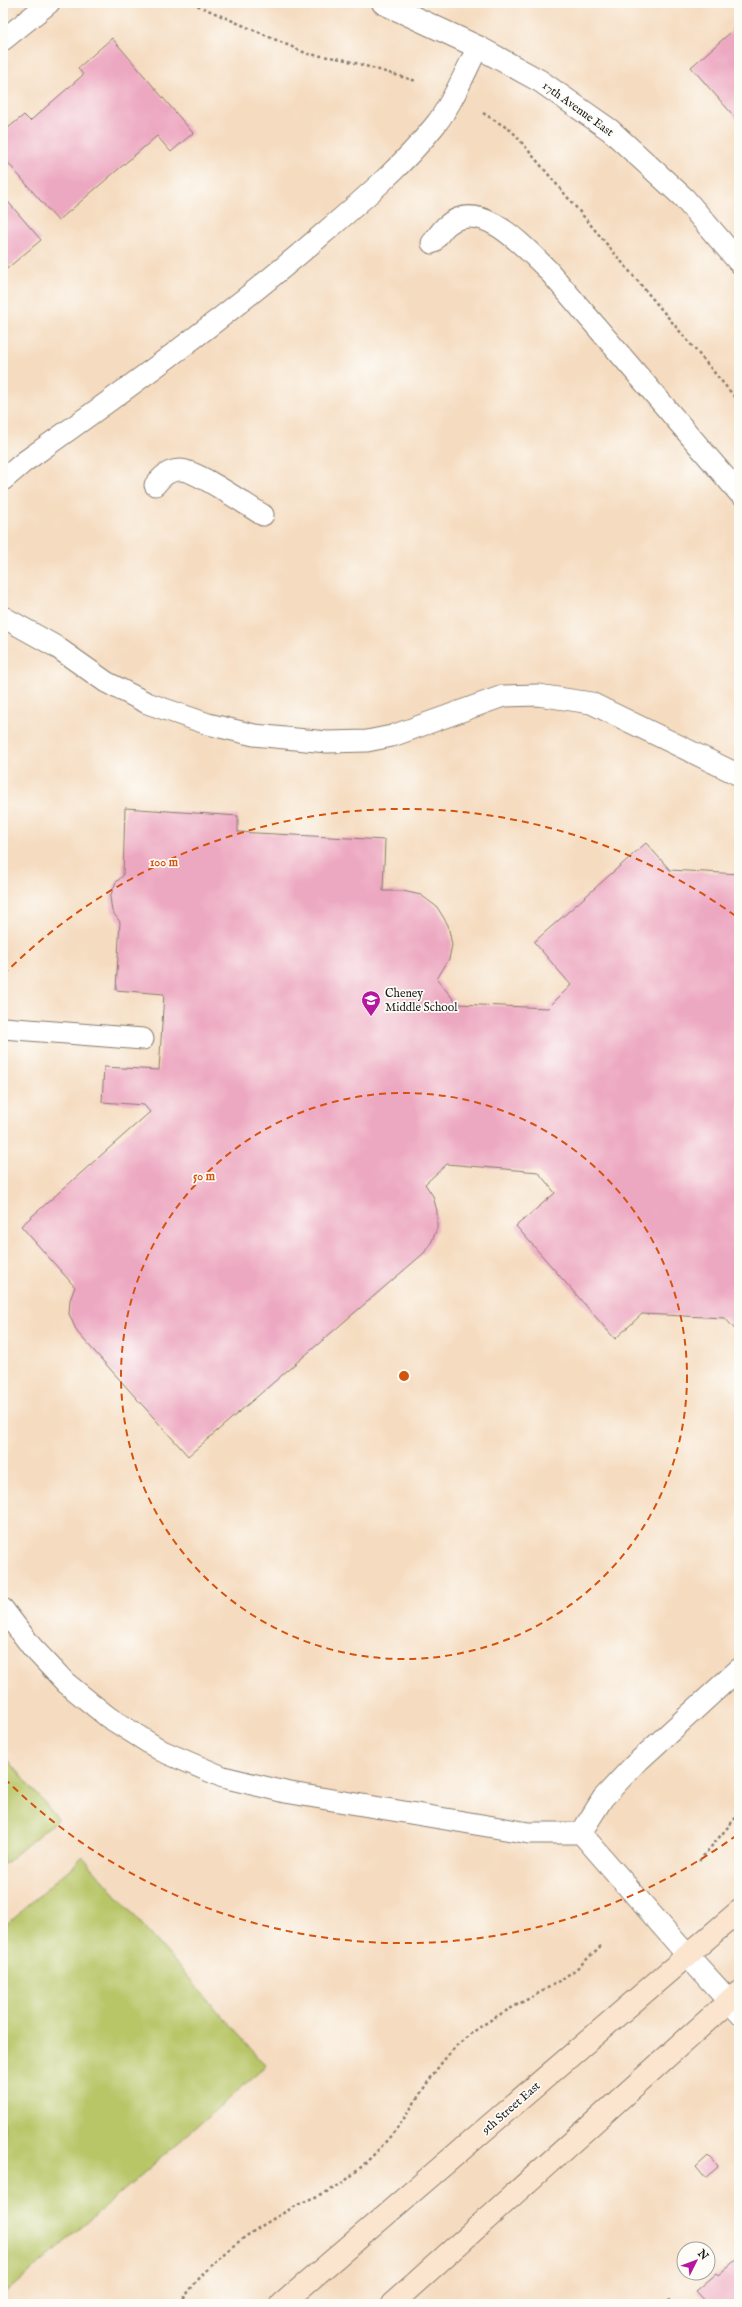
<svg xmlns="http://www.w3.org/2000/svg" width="742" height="2307" viewBox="0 0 742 2307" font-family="'IM FELL English',serif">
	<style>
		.green { fill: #b8c668; stroke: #6a7142 }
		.building { fill: #eda8c1 }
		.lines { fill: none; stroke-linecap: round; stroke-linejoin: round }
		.service-casing { stroke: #887c6e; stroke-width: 23 }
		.minor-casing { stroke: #887c6e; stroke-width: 24 }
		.tertiary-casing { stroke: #887c6e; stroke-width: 24 }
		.secondary-casing { stroke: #887c6e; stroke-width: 24 }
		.path { stroke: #887c6e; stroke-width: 2.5; stroke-dasharray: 3 3; stroke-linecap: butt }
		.service { stroke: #fff; stroke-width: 21 }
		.minor { stroke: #fff; stroke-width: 22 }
		.tertiary { stroke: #fff; stroke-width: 22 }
		.secondary { stroke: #fce5cf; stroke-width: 22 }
		.ring { fill: none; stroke: #d4530e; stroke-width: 2; stroke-dasharray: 7 5 }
		.labels { text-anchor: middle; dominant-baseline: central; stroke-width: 3.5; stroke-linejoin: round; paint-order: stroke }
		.street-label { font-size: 12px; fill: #1c1c1c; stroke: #fdfcf7 }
		.poi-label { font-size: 12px; fill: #1c1c1c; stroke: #fdfcf7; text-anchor: start }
		.centre { fill: #d4530e; stroke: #fdfcf7; stroke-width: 2 }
		.ring-label { font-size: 12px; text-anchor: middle; font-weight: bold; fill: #d4530e; stroke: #fdfcf7; stroke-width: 3.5; stroke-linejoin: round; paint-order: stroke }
	</style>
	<rect width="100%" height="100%" fill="#fdfcf7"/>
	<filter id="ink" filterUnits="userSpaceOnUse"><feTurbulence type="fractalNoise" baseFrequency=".025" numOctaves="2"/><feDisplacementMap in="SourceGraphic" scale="8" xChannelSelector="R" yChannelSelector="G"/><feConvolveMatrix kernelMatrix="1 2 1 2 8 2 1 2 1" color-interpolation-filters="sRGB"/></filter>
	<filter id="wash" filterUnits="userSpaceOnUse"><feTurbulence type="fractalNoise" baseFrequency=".012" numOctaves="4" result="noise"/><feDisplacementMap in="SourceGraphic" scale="16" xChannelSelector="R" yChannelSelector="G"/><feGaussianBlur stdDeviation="0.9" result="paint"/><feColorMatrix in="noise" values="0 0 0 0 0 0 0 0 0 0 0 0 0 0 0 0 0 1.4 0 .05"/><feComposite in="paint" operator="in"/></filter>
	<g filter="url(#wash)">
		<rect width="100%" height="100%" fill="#f5dbbf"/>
		<g class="green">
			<path d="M3,1754L58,1819L3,1865Z"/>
			<path d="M83,1857L266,2066L3,2296V1927Z"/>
		</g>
		<g id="blocks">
			<g class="building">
				<path d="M738,26L739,28V122L691,67Z"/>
				<path d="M112,38L193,133L171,152L157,136L58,221L3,157V132L24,115L30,121L83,75L78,68Z"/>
				<path d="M3,196L41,240L3,272Z"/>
				<path d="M125,808L238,816V832L385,840L383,891H403L421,895L437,907L448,925L452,945L449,959L437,979L457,1004L548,1008L571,985L534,942L646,843L670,870L739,874V1334L725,1318L642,1314L615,1339L516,1226L555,1193L538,1172L447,1164L425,1184L433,1196L437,1211V1228L432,1241L424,1253L188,1456L77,1332L69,1314L70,1300L75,1287L21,1226L150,1112L144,1105L102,1102L104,1067L159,1070L164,994L116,990L120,922L112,911L110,897L116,882L123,876Z"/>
				<path d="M708,2156L718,2167L705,2178L696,2167Z"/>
				<path d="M739,2258V2304H708L696,2291L716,2274L718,2276Z"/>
				<path d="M670,2299L674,2304H664Z"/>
			</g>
		</g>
	</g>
	<g filter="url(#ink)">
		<use href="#blocks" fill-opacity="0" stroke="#887c6e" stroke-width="1"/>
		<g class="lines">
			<g class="service-casing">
				<g id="service">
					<path d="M3,40L49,3"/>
					<path d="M432,243C437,237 441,231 446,226C480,196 524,247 547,269L739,493"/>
					<path d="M3,480L24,462C124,391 224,319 317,239C359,203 402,167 436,124C452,104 466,70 478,47"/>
					<path d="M155,485C162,477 168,470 180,470C197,470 246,505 263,515"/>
					<path d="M3,617L55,646L106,682L147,703L208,724L254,735L327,742L367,741L392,736L503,696L538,695L591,703L739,775"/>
					<path d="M3,1028L143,1039"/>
					<path d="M3,1609L32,1647L66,1683L108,1717L162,1751L223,1777L285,1792L529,1833H581L688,1956"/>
					<path d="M581,1833L603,1798L633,1766L739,1669"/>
				</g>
			</g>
			<g class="minor-casing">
				<path id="minor" d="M688,1956L739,2012"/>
			</g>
			<g class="tertiary-casing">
				<path id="tertiary" d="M383,3L478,47L540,81L610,130L684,198L739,262"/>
			</g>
			<g class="secondary-casing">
				<g id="secondary">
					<path d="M282,2304L739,1911"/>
					<path d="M392,2304L739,1992"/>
				</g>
			</g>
			<g class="path">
				<path d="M192,3L308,54L342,59L416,81"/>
				<path d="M483,113L512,131L739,402"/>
				<path d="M699,1861L739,1814"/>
				<path d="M180,2304C210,2258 248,2232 296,2206C310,2198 328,2193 342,2183C360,2170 384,2145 397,2128C419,2099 434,2066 462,2041C495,2012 537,1998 572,1972C583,1964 593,1953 603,1944"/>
			</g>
			<use href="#service" class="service"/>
			<use href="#minor" class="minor"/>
			<use href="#tertiary" class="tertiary"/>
			<use href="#secondary" class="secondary"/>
		</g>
	</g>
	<g class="ring">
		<circle cx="404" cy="1376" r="283"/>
		<path d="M737 1835A567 567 0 0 1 3 1777M3 975A567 567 0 0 1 737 917"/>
	</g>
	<defs>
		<g id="school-pin" transform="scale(1)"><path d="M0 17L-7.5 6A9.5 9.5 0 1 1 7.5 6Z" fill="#b5179e" stroke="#fdfcf7"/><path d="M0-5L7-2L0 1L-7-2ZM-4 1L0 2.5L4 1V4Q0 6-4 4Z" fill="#fff"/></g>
	</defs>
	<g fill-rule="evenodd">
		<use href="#school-pin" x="371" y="1000"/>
	</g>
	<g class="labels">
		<g class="street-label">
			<text transform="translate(578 109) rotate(36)">17th Avenue East</text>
			<text transform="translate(511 2108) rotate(-41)">9th Street East</text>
		</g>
		<g class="poi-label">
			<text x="385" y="993">Cheney<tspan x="385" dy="14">Middle School</tspan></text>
		</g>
	</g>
	<circle cx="404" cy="1376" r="6" class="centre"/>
	<g class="ring-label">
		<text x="164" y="866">100 m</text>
		<text x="204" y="1180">50 m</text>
	</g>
	<rect width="742" height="2307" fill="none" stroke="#fdfcf7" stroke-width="16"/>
	<g transform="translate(696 2261) rotate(48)"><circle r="19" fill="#fdfcf7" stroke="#a3a29f"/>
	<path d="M0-3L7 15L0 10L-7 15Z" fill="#b5179e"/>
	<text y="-6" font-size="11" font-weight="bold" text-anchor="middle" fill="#1c1c1c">N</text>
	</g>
</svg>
